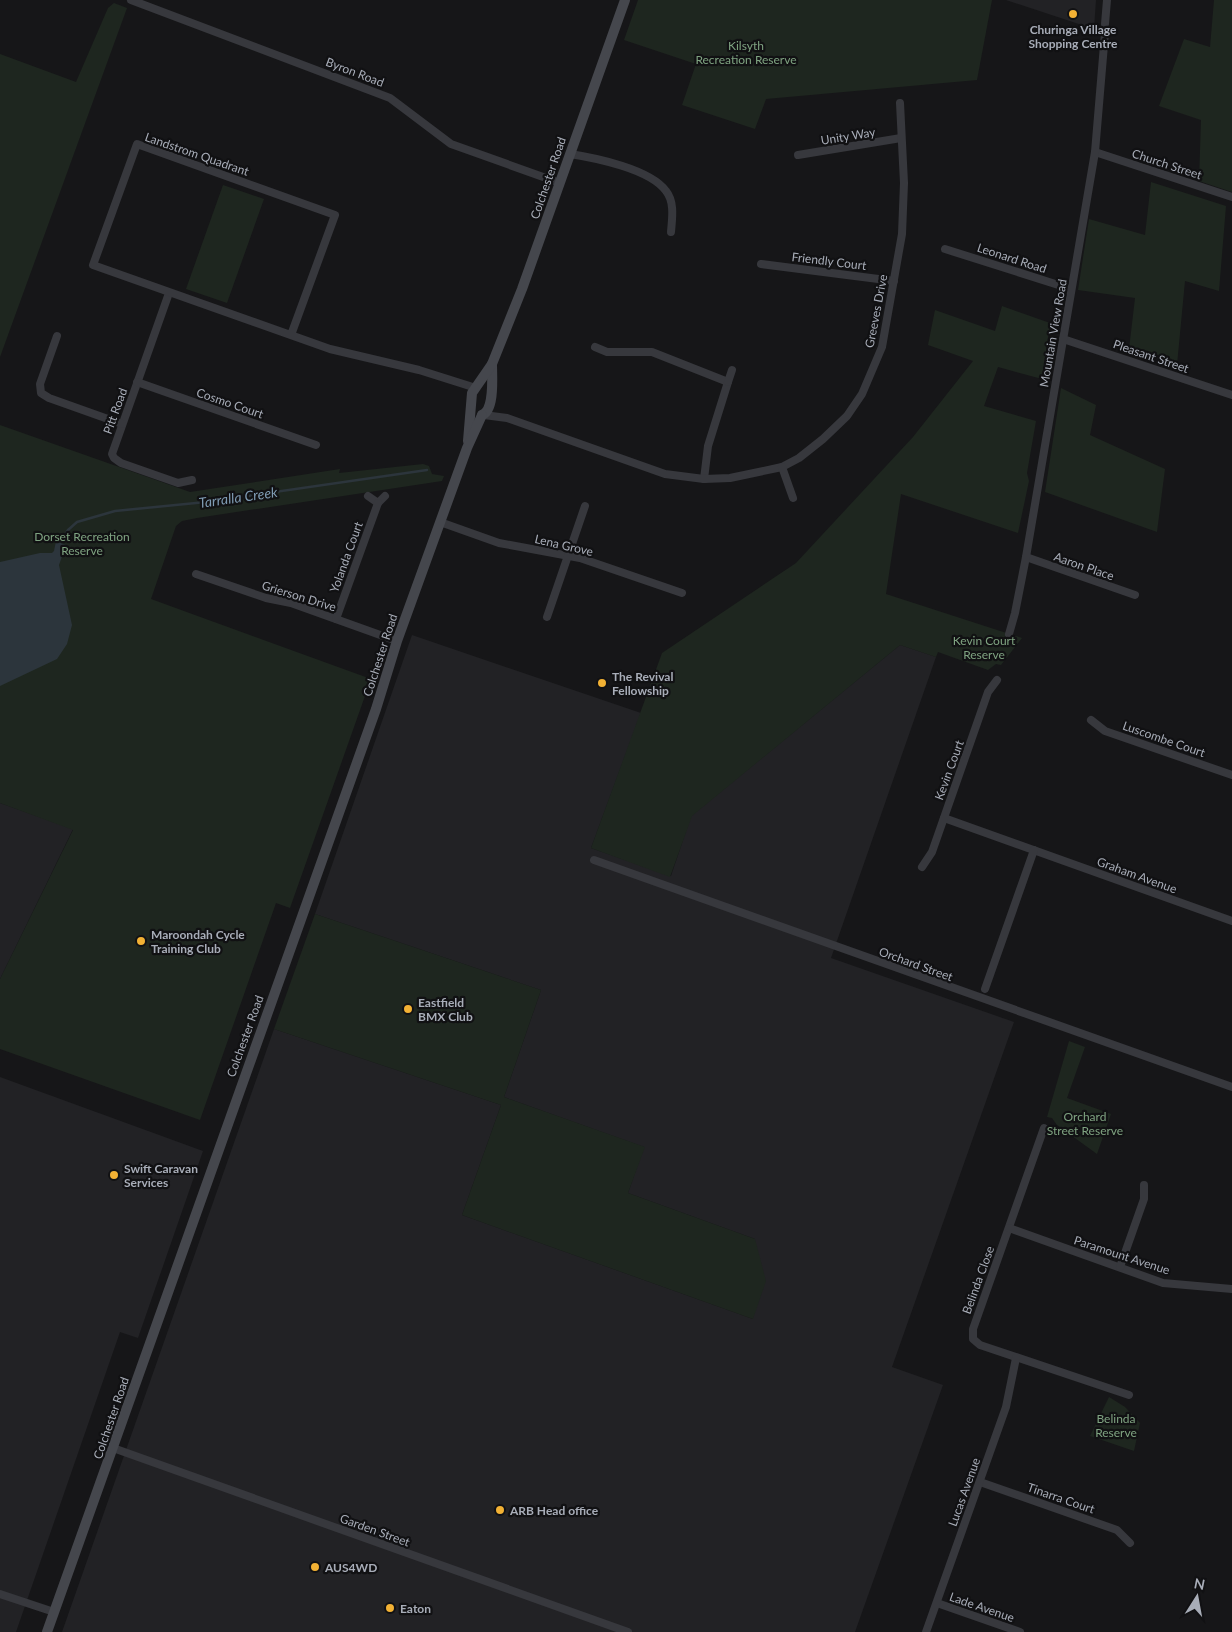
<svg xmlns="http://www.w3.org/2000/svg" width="1232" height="1632" viewBox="0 0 1232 1632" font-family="Lato,sans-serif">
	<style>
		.built { fill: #222225 }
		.green { fill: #1e261f }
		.water { fill: #2c353c }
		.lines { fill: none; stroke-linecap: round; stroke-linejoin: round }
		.stream { stroke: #2c353c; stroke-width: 2.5 }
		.street { stroke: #37383d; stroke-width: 8 }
		.secondary { stroke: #45474d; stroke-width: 10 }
		.poi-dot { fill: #f2b134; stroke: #111113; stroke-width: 2 }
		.labels { text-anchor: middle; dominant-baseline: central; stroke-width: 4.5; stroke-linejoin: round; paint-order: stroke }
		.poi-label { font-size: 12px; font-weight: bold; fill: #a8adb8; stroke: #111113; text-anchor: start }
		.park-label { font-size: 12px; fill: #7fa381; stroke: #111113 }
		.street-label { font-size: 12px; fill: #a8adb8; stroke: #111113 }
		.water-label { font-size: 14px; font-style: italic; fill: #7f9bb3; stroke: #111113 }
	</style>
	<rect width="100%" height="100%" fill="#161618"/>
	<g class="built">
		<path d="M1006,0H1096L1094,29Z"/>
		<path d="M412,635L641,713L591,848L671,876L691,816L900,645L936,657L831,958L1014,1022L892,1367L943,1385L855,1632H62L274,1029L501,1105L462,1215L753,1319L755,1239L628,1193L644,1147L504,1097L541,990L315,914Z"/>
		<path d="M0,803L73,829L0,979Z"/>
		<path d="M0,1077L203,1151L138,1338L120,1332L16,1632H0Z"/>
	</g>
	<g class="green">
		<path d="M638,0H992L977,80L766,99L755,129L682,105L696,64L624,40Z"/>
		<path d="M1214,0H1232V192L1199,181L1201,120L1159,106L1184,39L1210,47Z"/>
		<path d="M114,3L127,8L0,357V54L76,82L108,8Z"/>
		<path d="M1151,182L1226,206L1219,291L1185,281L1177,365L1129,349L1135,298L1078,290L1089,219L1145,235Z"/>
		<path d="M223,185L264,199L227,303L186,289Z"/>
		<path d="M1002,306L1050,323L1042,379L998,367L984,406L1036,421L1027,473L1029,481L1018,533L901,494L886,594L1022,638L1001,665L996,664L988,670L938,652L936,657L900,645L692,816L670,877L591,848L662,653L796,563L913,437L973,361L928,345L935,310L995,331Z"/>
		<path d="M1061,388L1096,405L1090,435L1165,469L1157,532L1045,492Z"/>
		<path d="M0,425L190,492L340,469L339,473L423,464L429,466L432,474L444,476L442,481L197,518L182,521L176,526L151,599L371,679L290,908L276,903L200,1120L0,1049V979L73,830L0,803Z"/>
		<path d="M315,914L541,990L504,1097L645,1147L628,1193L755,1239L766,1281L753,1319L462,1215L501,1105L274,1029Z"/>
		<path d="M1069,1041L1085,1047L1067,1098L1111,1114L1097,1154L1057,1125L1052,1118L1047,1117Z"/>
		<path d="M1109,1397L1125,1407L1140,1423L1134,1451L1090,1436Z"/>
	</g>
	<path class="water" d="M56,541L66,545L59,565L72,625L67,644L57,659L0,686V562L40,553H52L54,551Z"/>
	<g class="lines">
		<path class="stream" d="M60,543L68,530L77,522L115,511L206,502L427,470"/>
		<g class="street">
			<path d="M131,0L390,98L451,144L560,183"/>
			<path d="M1105,24L1107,0"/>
			<path d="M1095,152L1232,197"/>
			<path d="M570,154C596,158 650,169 666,191C675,202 672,219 671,232"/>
			<path d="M798,155L901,138"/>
			<path d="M945,249L1071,289"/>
			<path d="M761,264L894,281"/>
			<path d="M169,293L112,454L114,458L121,463L178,483L192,480"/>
			<path d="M291,335L335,215L137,144L93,265L330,349L419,370L476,388"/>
			<path d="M57,336L40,384L41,393L49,398L122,424"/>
			<path d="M1063,339L1232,395"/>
			<path d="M595,347L607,352H652L728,382L708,446L704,479"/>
			<path d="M137,382L316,445"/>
			<path d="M728,382L732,370"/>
			<path d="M484,415L507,418L665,474L704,479L730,478L782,467L799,458L823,439L847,416L862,394L882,347L902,234L904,183L900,103"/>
			<path d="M782,467L793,498"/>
			<path d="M368,496L378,503L385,496"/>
			<path d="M440,522L499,543L580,558L682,593"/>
			<path d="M1026,557L1135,595"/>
			<path d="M196,574L266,598L291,603L397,641"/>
			<path d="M547,617L585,506"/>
			<path d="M336,619L378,503"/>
			<path d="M1009,634L1015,613L1026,557L1095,152L1105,33"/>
			<path d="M1091,720L1105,731L1232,775"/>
			<path d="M944,818L1232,921"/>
			<path d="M594,860L1232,1087"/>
			<path d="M922,867L932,852L988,692L997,680"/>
			<path d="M985,989L1034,850"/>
			<path d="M1044,1128L973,1329V1339L980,1345L1129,1395"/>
			<path d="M1009,1228L1163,1283L1232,1289"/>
			<path d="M1120,1267L1144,1199V1185"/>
			<path d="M113,1448L628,1632"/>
			<path d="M980,1482L1117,1530L1130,1543"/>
			<path d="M0,1594L54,1612"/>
			<path d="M937,1603L1020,1632"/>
			<path d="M926,1632L1006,1407L1016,1358"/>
		</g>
		<g class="secondary">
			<path d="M482,415C495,410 492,377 492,364"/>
			<path d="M468,441L472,393L492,364L522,289L625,0"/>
			<path d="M47,1632L376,709L397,641L467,448L482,415"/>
		</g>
	</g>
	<g class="poi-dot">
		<circle cx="1073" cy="14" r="5"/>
		<circle cx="602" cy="683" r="5"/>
		<circle cx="141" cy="941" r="5"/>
		<circle cx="408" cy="1009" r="5"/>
		<circle cx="114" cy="1175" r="5"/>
		<circle cx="500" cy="1510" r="5"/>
		<circle cx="315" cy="1567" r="5"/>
		<circle cx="390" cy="1608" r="5"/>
	</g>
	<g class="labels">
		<g class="poi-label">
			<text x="1073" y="29" text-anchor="middle">Churinga Village<tspan x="1073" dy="14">Shopping Centre</tspan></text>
			<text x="612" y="676">The Revival<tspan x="612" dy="14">Fellowship</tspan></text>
			<text x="151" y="934">Maroondah Cycle<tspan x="151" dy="14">Training Club</tspan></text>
			<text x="418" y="1002">Eastfield<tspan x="418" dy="14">BMX Club</tspan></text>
			<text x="124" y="1168">Swift Caravan<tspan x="124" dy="14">Services</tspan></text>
			<text x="510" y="1510">ARB Head office</text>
			<text x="325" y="1567">AUS4WD</text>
			<text x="400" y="1608">Eaton</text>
		</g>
		<g class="park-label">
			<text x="746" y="45">Kilsyth<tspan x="746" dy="14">Recreation Reserve</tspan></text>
			<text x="82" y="536">Dorset Recreation<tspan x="82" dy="14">Reserve</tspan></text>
			<text x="984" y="640">Kevin Court<tspan x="984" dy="14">Reserve</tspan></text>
			<text x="1085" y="1116">Orchard<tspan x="1085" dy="14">Street Reserve</tspan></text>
			<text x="1116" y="1418">Belinda<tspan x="1116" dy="14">Reserve</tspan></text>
		</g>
		<g class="street-label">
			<text transform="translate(355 72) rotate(21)">Byron Road</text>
			<text transform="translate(848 136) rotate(-9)">Unity Way</text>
			<text transform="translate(197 154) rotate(19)">Landstrom Quadrant</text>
			<text transform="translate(1167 164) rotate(18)">Church Street</text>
			<text transform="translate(548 178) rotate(-71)">Colchester Road</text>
			<text transform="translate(1012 258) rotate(18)">Leonard Road</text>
			<text transform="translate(829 261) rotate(7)">Friendly Court</text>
			<text transform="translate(876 311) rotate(-79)">Greeves Drive</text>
			<text transform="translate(1053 333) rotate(-80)">Mountain View Road</text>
			<text transform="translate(1151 356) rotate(19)">Pleasant Street</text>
			<text transform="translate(230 403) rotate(19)">Cosmo Court</text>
			<text transform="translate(115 411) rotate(-70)">Pitt Road</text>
			<text transform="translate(564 545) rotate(13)">Lena Grove</text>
			<text transform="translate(346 557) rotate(-70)">Yolanda Court</text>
			<text transform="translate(1084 566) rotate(19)">Aaron Place</text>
			<text transform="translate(299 596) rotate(17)">Grierson Drive</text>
			<text transform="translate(380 655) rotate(-72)">Colchester Road</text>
			<text transform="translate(1164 739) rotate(19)">Luscombe Court</text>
			<text transform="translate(949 770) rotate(-70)">Kevin Court</text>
			<text transform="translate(1137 875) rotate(20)">Graham Avenue</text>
			<text transform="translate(916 964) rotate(20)">Orchard Street</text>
			<text transform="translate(245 1036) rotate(-70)">Colchester Road</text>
			<text transform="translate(1122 1255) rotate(18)">Paramount Avenue</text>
			<text transform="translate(978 1280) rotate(-70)">Belinda Close</text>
			<text transform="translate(111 1418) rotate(-71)">Colchester Road</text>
			<text transform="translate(964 1492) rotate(-70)">Lucas Avenue</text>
			<text transform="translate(1061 1498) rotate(19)">Tinarra Court</text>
			<text transform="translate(375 1530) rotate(20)">Garden Street</text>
			<text transform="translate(982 1607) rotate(19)">Lade Avenue</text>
		</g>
		<g class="water-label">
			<text transform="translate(238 497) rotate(-8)">Tarralla Creek</text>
		</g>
	</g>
	<g transform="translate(1197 1597) rotate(11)" stroke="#111113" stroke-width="4" paint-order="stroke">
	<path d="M0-4L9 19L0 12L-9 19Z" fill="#a8adb8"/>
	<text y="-8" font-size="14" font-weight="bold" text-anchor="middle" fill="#a8adb8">N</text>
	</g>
</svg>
